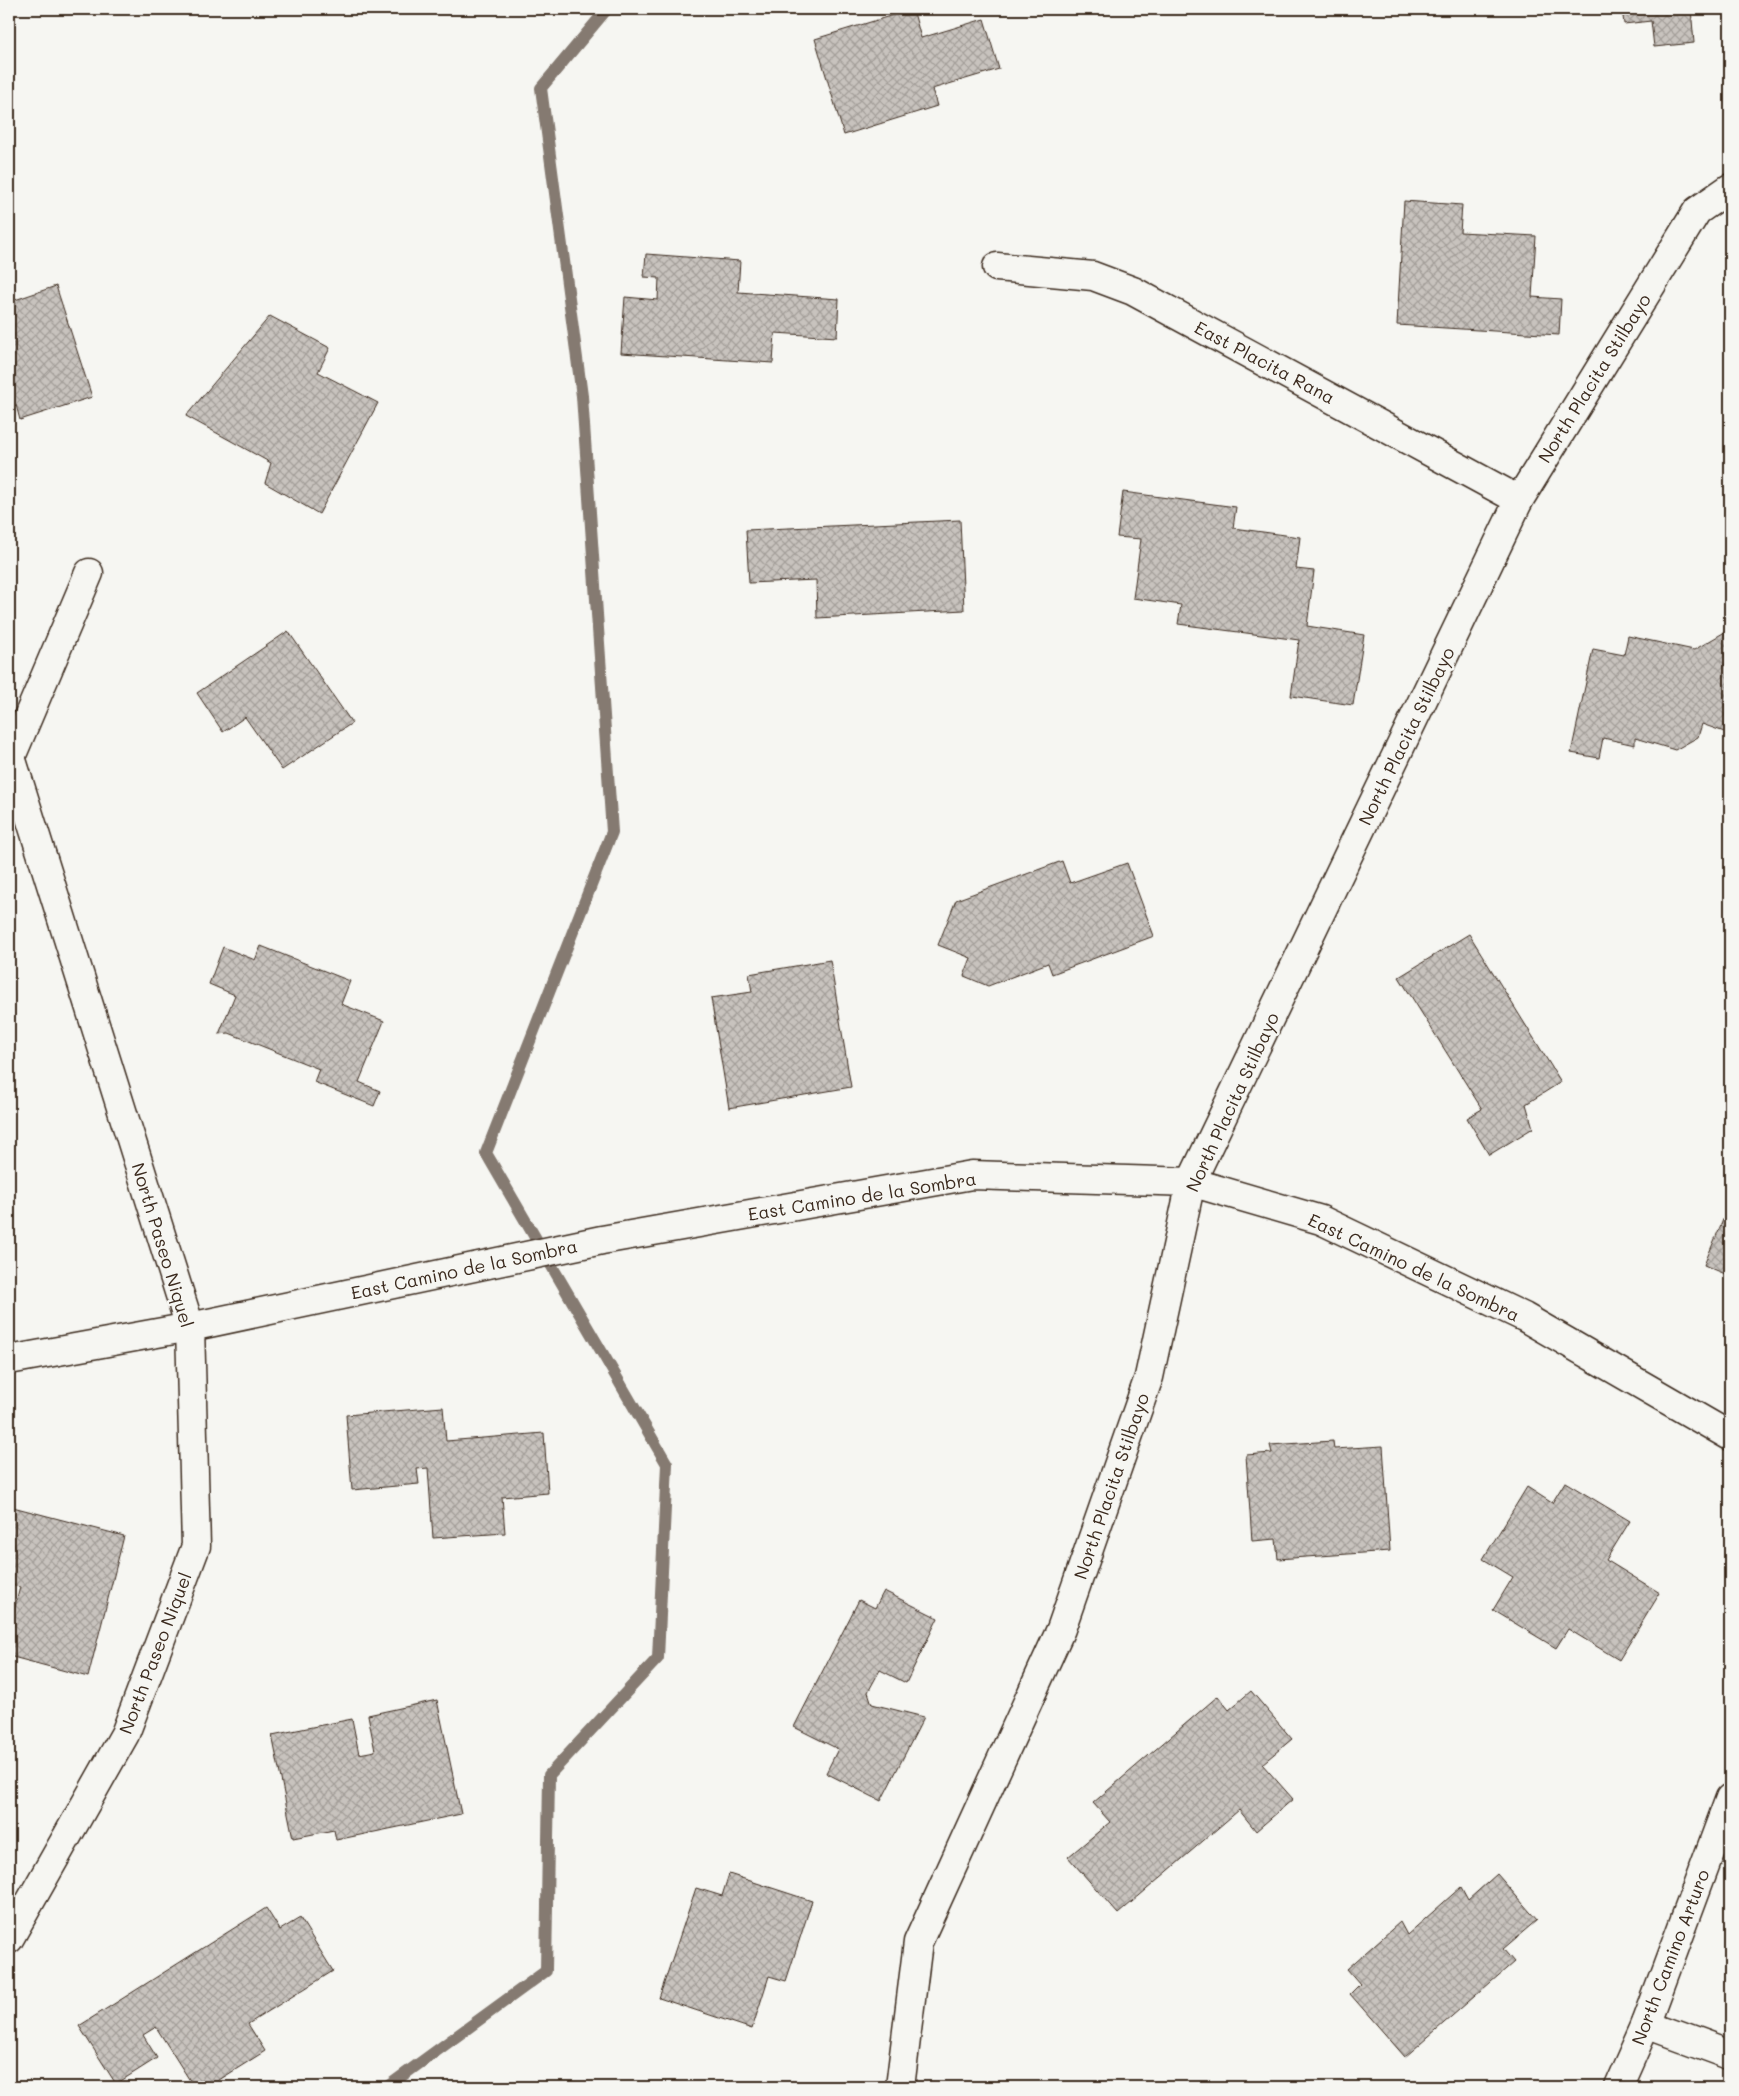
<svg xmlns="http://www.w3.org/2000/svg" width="1739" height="2096" viewBox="0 0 1739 2096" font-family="Mali,sans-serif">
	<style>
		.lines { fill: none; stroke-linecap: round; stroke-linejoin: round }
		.stream { stroke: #857a71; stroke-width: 12 }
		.building { fill: url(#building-cross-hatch); stroke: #3b2a1e }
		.minor-casing { stroke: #3b2a1e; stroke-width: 31 }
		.minor { stroke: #f6f6f2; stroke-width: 28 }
		.labels { text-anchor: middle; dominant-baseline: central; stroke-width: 5; stroke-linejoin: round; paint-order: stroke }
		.street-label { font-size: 18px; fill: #3b2a1e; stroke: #f6f6f2 }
	</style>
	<defs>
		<pattern id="building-cross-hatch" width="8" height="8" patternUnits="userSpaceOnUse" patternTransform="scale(1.25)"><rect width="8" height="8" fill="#c8c3be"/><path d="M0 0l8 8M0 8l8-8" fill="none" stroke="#a49f9a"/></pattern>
	</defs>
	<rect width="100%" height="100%" fill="#f6f6f2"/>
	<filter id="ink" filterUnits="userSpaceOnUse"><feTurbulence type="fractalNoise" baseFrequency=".02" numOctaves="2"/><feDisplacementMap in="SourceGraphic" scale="10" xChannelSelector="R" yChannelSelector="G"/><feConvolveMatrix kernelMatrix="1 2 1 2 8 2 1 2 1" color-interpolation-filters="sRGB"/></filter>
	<g filter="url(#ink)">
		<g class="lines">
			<path class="stream" d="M387,2087L546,1971L549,1775L658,1658L667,1464L486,1153L612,832L582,396L541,88L607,9"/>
		</g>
		<g class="building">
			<path d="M913,9L921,38L984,19L999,69L932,89L937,106L844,135L815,39Z"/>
			<path d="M1622,9H1691L1694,43L1654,47L1651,21L1624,24Z"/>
			<path d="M1404,201L1462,205L1460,232L1536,236L1532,297L1561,299L1559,335L1397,325Z"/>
			<path d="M646,254L740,261L738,292L839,299L837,337L775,333L773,363L621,353L625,297L658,300L659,278L644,277Z"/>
			<path d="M56,286L92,397L20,420L16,405L9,408V302Z"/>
			<path d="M270,316L330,348L318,372L378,403L319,514L265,483L271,463L186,416Z"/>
			<path d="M1123,492L1236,507L1233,528L1300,537L1296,569L1314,571L1307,626L1364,635L1353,705L1291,696L1299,640L1178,624L1181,605L1133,598L1141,539L1117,537Z"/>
			<path d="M960,520L964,610L817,618L816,580L749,583L746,530Z"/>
			<path d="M1730,629V734L1702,724L1698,737L1675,750L1635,738V745L1603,738L1599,758L1571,753L1593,649L1624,655L1628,636L1694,650Z"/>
			<path d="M288,631L352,723L282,770L245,717L223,732L197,693Z"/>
			<path d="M1062,861L1070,883L1127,863L1154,936L1052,974L1048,963L988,986L964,976L971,958L938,945L956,900Z"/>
			<path d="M1469,934L1561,1082L1526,1104L1533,1128L1489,1155L1467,1118L1482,1109L1399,977Z"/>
			<path d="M261,946L350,981L341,1004L384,1021L359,1082L380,1091L374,1106L314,1082L319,1069L229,1033L219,1034L235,995L209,984L223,947L255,960Z"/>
			<path d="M830,960L851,1087L729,1108L711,998L752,992L749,974Z"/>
			<path d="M1730,1203V1276L1704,1265Z"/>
			<path d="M443,1407L446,1441L544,1433L548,1493L502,1497L505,1533L433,1538L428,1468L417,1469L419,1484L352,1490L346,1415Z"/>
			<path d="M1333,1441L1334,1449L1383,1446L1390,1551L1278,1559L1276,1539L1252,1541L1246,1455L1272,1453L1270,1445Z"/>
			<path d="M1565,1482L1630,1521L1606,1560L1660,1593L1619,1660L1568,1629L1556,1648L1493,1610L1513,1577L1483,1559L1527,1487L1552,1503Z"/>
			<path d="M9,1506L124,1536L88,1677L9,1656V1630L20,1587L9,1585Z"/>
			<path d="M884,1591L938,1618L906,1683L880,1670L868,1692L872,1704L924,1717L881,1801L826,1773L838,1749L794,1727L859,1600L875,1608Z"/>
			<path d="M1251,1691L1292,1739L1262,1764L1293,1799L1256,1831L1239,1810L1118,1914L1068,1857L1110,1822L1093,1803L1218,1696L1229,1710Z"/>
			<path d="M437,1700L461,1814L336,1840L334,1830L293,1838L272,1735L352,1719L359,1754L375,1751L368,1715Z"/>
			<path d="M729,1874L812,1901L786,1981L769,1976L752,2029L659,1998L696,1888L722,1896Z"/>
			<path d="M1497,1874L1537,1920L1503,1949L1514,1962L1405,2057L1350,1994L1360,1984L1347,1969L1400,1922L1407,1935L1461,1887L1468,1900Z"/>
			<path d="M266,1908L280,1930L300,1918L333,1971L248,2024L265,2051L208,2087H194L156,2027L143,2035L157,2058L116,2084L79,2026Z"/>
		</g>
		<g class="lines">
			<g class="minor-casing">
				<g id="minor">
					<path d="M997,267L1093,276L1133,291L1519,500"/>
					<path d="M9,1360L190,1327L602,1240L972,1175L1191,1182L1321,1220L1524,1317L1730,1436"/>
					<path d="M9,1939L125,1734L196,1546L190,1327L11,757L89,573"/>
					<path d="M1646,2024L1730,2055"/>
					<path d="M900,2087L918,1942L1061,1629L1149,1377L1191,1182L1519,500L1697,211L1730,188"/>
					<path d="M1618,2087L1646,2024L1730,1798"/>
				</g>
			</g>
			<use href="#minor" class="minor"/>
		</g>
	</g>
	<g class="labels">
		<g class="street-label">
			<text transform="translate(1265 362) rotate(28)">East Placita Rana</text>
			<text transform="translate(1594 378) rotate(-58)">North Placita Stilbayo</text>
			<text transform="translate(1406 736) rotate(-64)">North Placita Stilbayo</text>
			<text transform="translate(1232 1102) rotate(-65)">North Placita Stilbayo</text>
			<text transform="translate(862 1196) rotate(-9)">East Camino de la Sombra</text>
			<text transform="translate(163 1245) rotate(73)">North Paseo Niquel</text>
			<text transform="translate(1414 1267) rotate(25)">East Camino de la Sombra</text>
			<text transform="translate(464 1269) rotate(-12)">East Camino de la Sombra</text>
			<text transform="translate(1111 1486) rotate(-71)">North Placita Stilbayo</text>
			<text transform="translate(155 1653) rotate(-69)">North Paseo Niquel</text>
			<text transform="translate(1670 1957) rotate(-69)">North Camino Arturo</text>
		</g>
	</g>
	<rect width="1739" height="2096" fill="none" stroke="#f6f6f2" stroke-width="30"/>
	<rect x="15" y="15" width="1709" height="2066" fill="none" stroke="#3b2a1e" stroke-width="2" filter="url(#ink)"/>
</svg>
